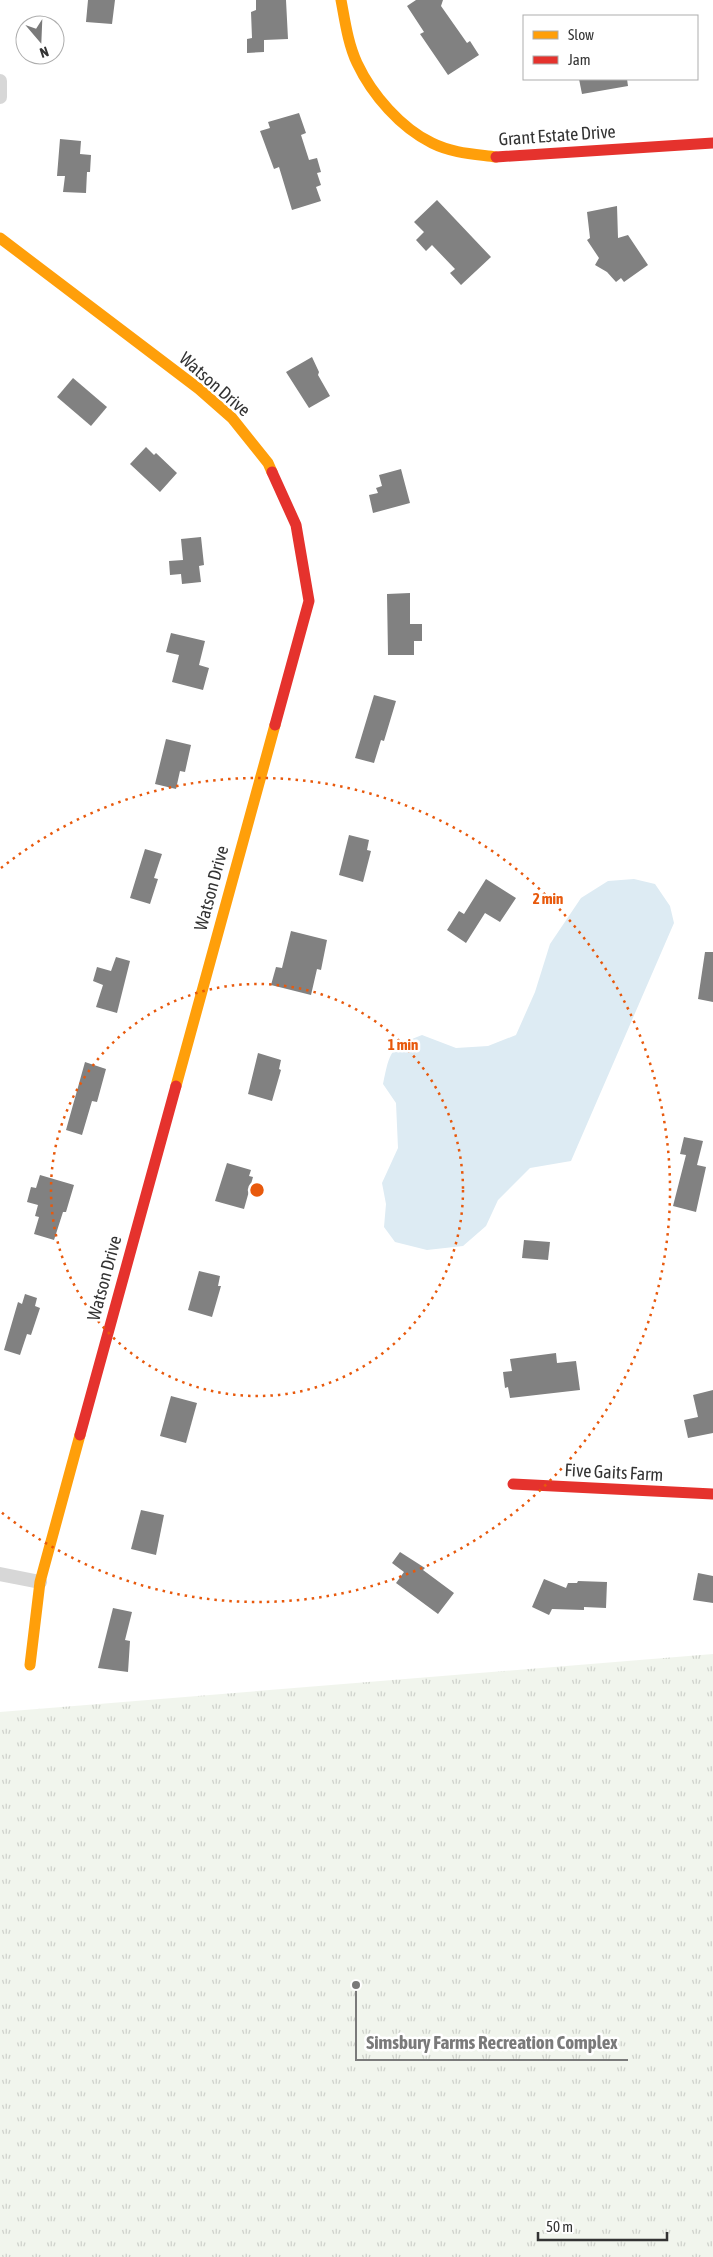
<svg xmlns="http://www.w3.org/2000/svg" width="713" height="2257" viewBox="0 0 713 2257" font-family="'Asap Condensed',sans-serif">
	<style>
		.grass { fill: url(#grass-tufts) }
		.water { fill: #ddebf3 }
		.building { fill: #818181 }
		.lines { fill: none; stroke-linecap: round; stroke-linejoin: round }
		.street { stroke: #d7d7d7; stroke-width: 14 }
		.slow { stroke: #ff9f0a; stroke-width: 11 }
		.jam { stroke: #e5322d; stroke-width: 11 }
		.ring { fill: none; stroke: #e8590c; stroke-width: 2.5; stroke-dasharray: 2.5 5 }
		.labels { text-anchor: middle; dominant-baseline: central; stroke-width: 5; stroke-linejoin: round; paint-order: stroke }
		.street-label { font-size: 18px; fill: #333; stroke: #fff }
		.centre { fill: #e8590c; stroke: #fff; stroke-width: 2.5 }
		.ring-label { font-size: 15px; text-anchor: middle; font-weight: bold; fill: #e8590c; stroke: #fff; stroke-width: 5; stroke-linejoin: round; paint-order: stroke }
		.leader { fill: none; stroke: #7a7a7a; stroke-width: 2 }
		.callout-dot { fill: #7a7a7a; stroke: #fff; stroke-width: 2 }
		.callout-label { font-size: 19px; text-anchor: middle; font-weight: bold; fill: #7a7a7a; stroke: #fff; stroke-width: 5; stroke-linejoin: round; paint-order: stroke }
	</style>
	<defs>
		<pattern id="grass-tufts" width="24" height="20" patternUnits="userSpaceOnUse" patternTransform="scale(1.25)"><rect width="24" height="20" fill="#f1f5ed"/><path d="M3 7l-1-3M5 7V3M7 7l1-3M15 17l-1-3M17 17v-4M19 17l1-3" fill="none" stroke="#cfd2cc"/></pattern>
	</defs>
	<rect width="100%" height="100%" fill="#fff"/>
	<path class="grass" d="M713,1654V2257H0V1712Z"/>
	<path class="water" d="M634,879L655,884L670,906L674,923L571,1161L530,1168L498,1200L486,1226L463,1246L427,1250L395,1242L384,1227L386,1204L382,1183L398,1148L396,1103L383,1084C390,1051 390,1047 422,1035L456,1048L488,1046L516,1035L535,992L550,944L581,898L608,881Z"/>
	<g class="building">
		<path d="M88,0H115L112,24L86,22Z"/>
		<path d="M256,0H286L288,39L264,40V52L247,53V39L252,38L251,12L256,10Z"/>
		<path d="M416,0H443L441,6L467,43L470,41L479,55L448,75L420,34L424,32L407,6Z"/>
		<path d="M579,79H627L628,86L582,94Z"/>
		<path d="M299,113L306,133L301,135L309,160L317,158L321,172L317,173L321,185L316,187L321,201L292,210L279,167L274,169L260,131L270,128L268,122Z"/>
		<path d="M60,139L81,141L80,154L91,155L90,172H87L86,193L63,192L65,176H57Z"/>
		<path d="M437,200L491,257L461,285L450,273L455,269L432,245L426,251L416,240L424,232L414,222Z"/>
		<path d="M617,206L618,238L628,235L648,265L624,282L621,278L616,282L607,272L595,265L599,258L587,240L590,238L587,212Z"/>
		<path d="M312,357L319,372L318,375L330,396L309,408L286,372Z"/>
		<path d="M73,378L107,407L91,426L57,397Z"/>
		<path d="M146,447L154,455L156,453L177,473L160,492L130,464Z"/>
		<path d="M401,469L410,503L373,513L369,495L378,493L376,488L382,486L379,475Z"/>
		<path d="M201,537L204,565L199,566L201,582L182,584L181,574L170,575L169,561L183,560L181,539Z"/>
		<path d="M410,593V624H422V641H414V655H388L387,594Z"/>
		<path d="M171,633L205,641L199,665L209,668L203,690L172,682L179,655L166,652Z"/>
		<path d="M374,695L396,701L384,741L381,740L374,763L355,758Z"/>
		<path d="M166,739L191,745L185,772L180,771L176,789L155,784Z"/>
		<path d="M349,835L369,840L367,850L371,851L363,882L339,875Z"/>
		<path d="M145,849L162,854L154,878L158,879L150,904L130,898Z"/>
		<path d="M486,879L516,898L500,922L485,913L466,943L447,930L459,911L464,914Z"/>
		<path d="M291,931L327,940L321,970L317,969L311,995L271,985L276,967L282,968Z"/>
		<path d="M705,952H713V1002L698,999Z"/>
		<path d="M116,957L130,961L117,1013L96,1007L103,985L93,981L97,967L111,971Z"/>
		<path d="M258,1053L281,1060L279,1069L281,1070L272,1101L248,1094Z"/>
		<path d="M85,1062L106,1069L97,1102L92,1101L82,1135L66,1130Z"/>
		<path d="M684,1137L703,1141L697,1165L706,1167L696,1212L673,1206L686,1155L680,1154Z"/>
		<path d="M227,1163L251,1170L249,1176L253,1177L244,1209L215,1201Z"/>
		<path d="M40,1175L74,1185L66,1212H63L54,1240L34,1234L39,1217L35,1216L38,1205L27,1202L31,1187L36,1188Z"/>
		<path d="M524,1240L550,1242L548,1260L522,1258Z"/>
		<path d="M199,1271L220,1276L218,1286H221L212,1317L188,1310Z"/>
		<path d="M25,1294L37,1298L35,1306L40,1308L31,1335L27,1334L20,1355L4,1350L18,1302L22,1304Z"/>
		<path d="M556,1353L557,1363L576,1361L580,1390L510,1398L508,1387L505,1388L503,1372L512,1371L510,1359Z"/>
		<path d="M713,1390V1433L688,1438L684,1420L698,1417L693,1395Z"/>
		<path d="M171,1396L197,1403L186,1443L160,1436Z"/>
		<path d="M141,1510L164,1515L156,1555L131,1549Z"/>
		<path d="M400,1552L425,1568L423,1570L454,1593L438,1614L396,1583L404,1572L392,1563Z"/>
		<path d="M698,1573L713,1576V1603L693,1600Z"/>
		<path d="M544,1579L566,1588L568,1583H577L578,1581L607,1582L606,1608L584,1607V1610L552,1609L549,1615L532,1607Z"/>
		<path d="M113,1608L132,1612L125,1640L130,1641L128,1672L98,1668Z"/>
	</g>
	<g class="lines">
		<g class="street">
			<path d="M0,81V97"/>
			<path d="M0,1574L40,1582"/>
		</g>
		<g class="slow">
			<path d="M341,0C345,21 348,44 357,63C372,95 401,128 432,143C452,153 474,154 496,157"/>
			<path d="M0,238L199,389L232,418L268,463L272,472"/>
			<path d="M176,1086L275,725"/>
			<path d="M30,1665L40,1582L80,1435"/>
		</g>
		<g class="jam">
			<path d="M496,157L713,143"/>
			<path d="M272,472L296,525L309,601L275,725"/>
			<path d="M80,1435L176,1086"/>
			<path d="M513,1484L713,1494"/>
		</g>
	</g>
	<g class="ring">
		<circle cx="257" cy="1190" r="206"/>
		<path d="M1 868A412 412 0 1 1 1 1512"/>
	</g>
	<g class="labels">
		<g class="street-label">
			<text transform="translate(557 135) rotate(-4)">Grant Estate Drive</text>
			<text transform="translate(215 384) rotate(41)">Watson Drive</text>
			<text transform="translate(211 888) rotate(-75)">Watson Drive</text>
			<text transform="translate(104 1278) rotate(-75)">Watson Drive</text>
			<text transform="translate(614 1472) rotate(3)">Five Gaits Farm</text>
		</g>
	</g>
	<circle cx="257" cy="1190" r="8" class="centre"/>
	<g class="ring-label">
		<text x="548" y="904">2 min</text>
		<text x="403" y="1050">1 min</text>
	</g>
	<path class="leader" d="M356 1985L356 2060H628"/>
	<circle class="callout-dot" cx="356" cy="1985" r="5"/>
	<g class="callout-label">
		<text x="492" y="2049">Simsbury Farms Recreation Complex</text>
	</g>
	<rect x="523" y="15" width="175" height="65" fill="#ffffff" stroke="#adadad"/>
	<rect x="533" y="31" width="25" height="8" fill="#ff9f0a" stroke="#adadad"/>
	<text x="568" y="40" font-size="15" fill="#333333">Slow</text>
	<rect x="533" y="56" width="25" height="8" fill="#e5322d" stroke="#adadad"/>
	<text x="568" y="65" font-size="15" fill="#333333">Jam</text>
	<g transform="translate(40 40) rotate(161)"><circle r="24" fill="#ffffff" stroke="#adadad"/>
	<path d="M0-4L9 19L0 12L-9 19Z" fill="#7a7a7a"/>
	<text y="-8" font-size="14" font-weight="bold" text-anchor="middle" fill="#333333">N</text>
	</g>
	<path d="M538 2232v8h129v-8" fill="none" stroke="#333333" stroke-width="2.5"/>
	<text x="546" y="2232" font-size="15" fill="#333333" stroke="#ffffff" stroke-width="4" paint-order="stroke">50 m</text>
</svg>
